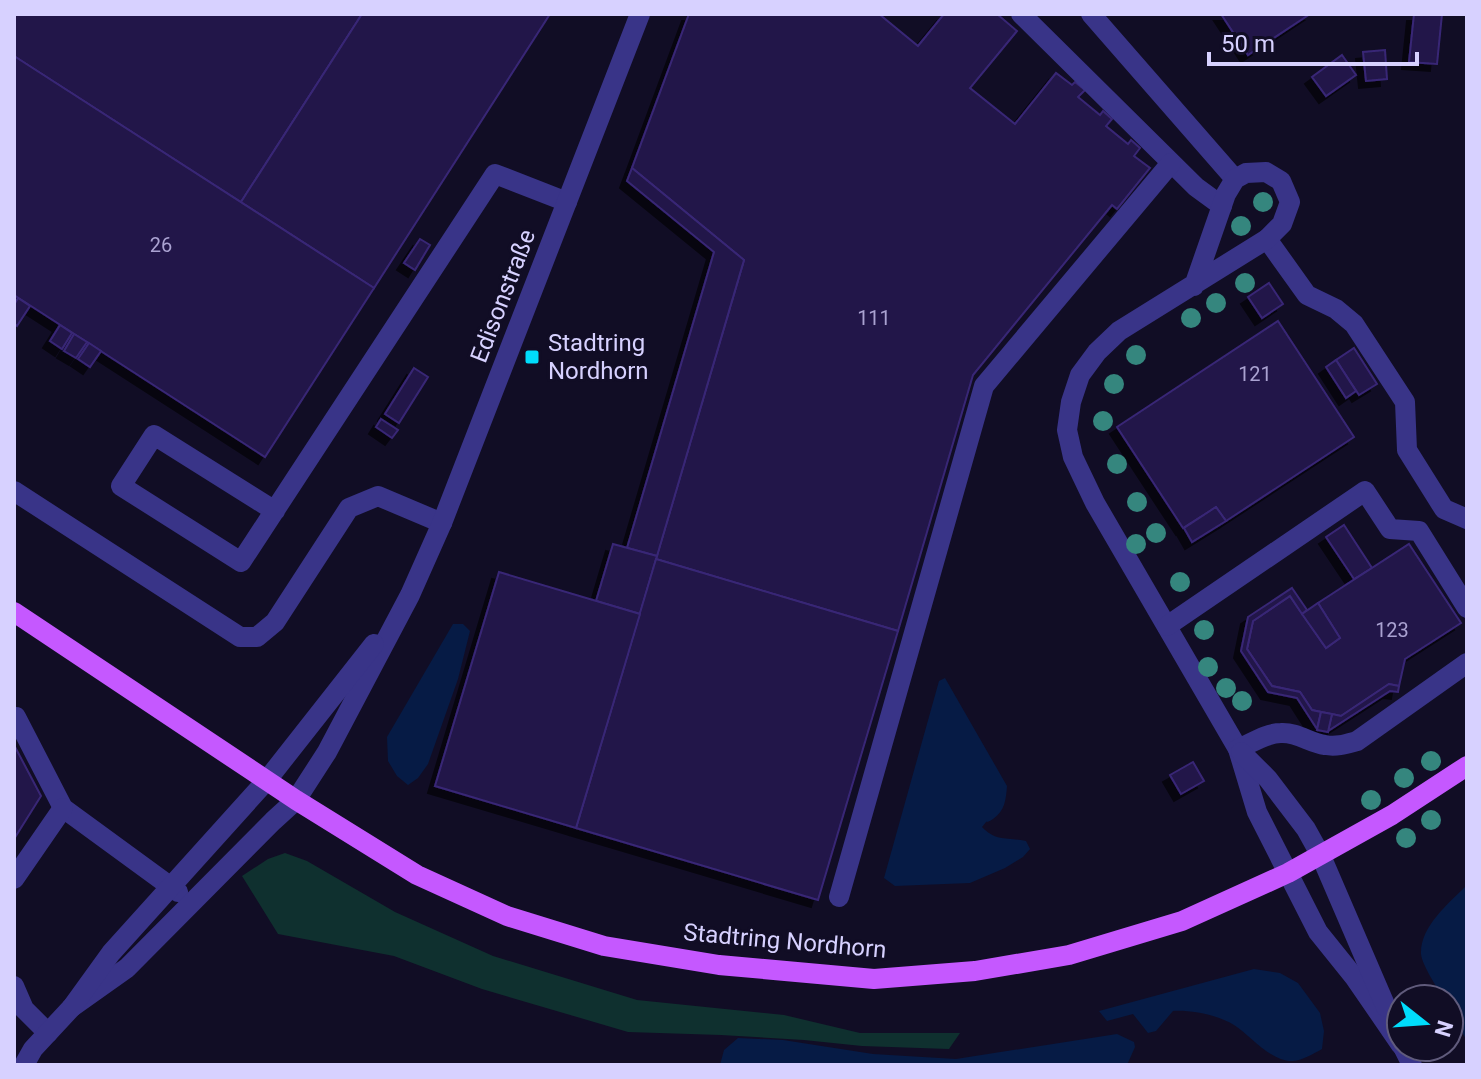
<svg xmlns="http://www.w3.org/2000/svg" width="1481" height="1079" viewBox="0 0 1481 1079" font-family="Roboto,sans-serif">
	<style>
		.green { fill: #0f302f }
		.water { fill: #061b45 }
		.building { fill: #221748; stroke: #392776; stroke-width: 2; filter: url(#shadow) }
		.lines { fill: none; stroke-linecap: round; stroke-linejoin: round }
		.minor { stroke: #393488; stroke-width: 20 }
		.major { stroke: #c558ff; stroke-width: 20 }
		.tree { fill: #35867e }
		.poi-dot { fill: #00dcfc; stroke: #110d25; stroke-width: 3 }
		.labels { text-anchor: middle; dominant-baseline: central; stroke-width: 6; stroke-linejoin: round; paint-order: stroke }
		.number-label { font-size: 20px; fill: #aaa2d1 }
		.street-label { font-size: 24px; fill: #d7d1ff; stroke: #110d25 }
		.poi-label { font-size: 24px; fill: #d7d1ff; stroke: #110d25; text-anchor: start }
	</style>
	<defs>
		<filter id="shadow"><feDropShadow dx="-7" dy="7" stdDeviation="0" flood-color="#0009"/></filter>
	</defs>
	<rect width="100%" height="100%" fill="#110d25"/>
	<path class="green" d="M285,853L307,861L395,912L493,956L637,1000L784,1015L860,1033H960L949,1049L862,1046L804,1040L721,1035L628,1032L482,989L394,956L278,934L242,876L268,859Z"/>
	<g class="water">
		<path d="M453,624H463L470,631L458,679L428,764L418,778L408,785L397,776L388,761L387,737Z"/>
		<path d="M945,678L1007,786C1006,799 1005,811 993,819C982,826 991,816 982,827C996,842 1008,837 1026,841L1030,849L1023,857L1005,868L970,883L895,886L884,878L939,681Z"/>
		<path d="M1465,887H1467V1041L1449,1009V999H1444C1438,989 1422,965 1421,954C1420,927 1448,904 1465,887Z"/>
		<path d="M1254,969L1280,973L1298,983L1320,1013L1324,1031L1322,1049C1313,1054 1303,1060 1293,1061C1271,1062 1251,1036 1234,1025C1218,1015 1191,1010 1173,1011L1156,1031L1148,1033L1133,1014L1107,1021L1099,1011Z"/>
		<path d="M1117,1034L1134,1042L1135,1047L1127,1065H720L724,1050L738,1038L783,1040L873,1054L956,1059Z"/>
	</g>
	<g class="building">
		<path d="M14,14H362L241,202L14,56Z"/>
		<path d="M362,14H550L374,288L241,202Z"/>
		<path d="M689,14H879L918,46L944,14H997L1017,31L970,88L1015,124L1056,73L1072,85L1075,82L1085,90L1078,97L1100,115L1103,111L1112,119L1106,126L1128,144L1131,140L1140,148L1134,156L1150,168L1117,209L1112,205L973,375L898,631L656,559L744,260L632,168Z"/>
		<path d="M1221,14H1310L1248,55Z"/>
		<path d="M1414,14H1442L1437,64L1409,62Z"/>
		<path d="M1385,50L1387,79L1366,81L1363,52Z"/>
		<path d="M1342,55L1356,75L1326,96L1312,77Z"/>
		<path d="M14,56L374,288L265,457L14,295Z"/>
		<path d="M632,168L744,260L657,556L627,548L714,252L627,181Z"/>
		<path d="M420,239L430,245L415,270L404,263Z"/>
		<path d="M1269,283L1283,304L1262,318L1248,297Z"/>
		<path d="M18,298L30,306L17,326L14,323V305Z"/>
		<path d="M1278,321L1354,437L1226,521L1216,507L1183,528L1117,427Z"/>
		<path d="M60,325L72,333L62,349L50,341Z"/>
		<path d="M74,334L87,342L76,358L64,351Z"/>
		<path d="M89,343L101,351L90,367L78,359Z"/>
		<path d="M1354,348L1377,384L1359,395L1336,360Z"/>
		<path d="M1336,360L1356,391L1346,398L1326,367Z"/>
		<path d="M414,368L428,377L399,423L385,414Z"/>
		<path d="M381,419L398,430L392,438L376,427Z"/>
		<path d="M1216,507L1226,521L1192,542L1184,528Z"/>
		<path d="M1344,525L1372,568L1354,579L1326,537Z"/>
		<path d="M613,544L657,556L640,614L596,601Z"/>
		<path d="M1409,544L1461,623L1405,659L1399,686L1389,684L1341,716L1312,710L1300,692L1272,686L1247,649L1253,621L1290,596L1326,648L1340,638L1318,603Z"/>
		<path d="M656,559L898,631L818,900L576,828Z"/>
		<path d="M499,572L640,614L576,828L435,786Z"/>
		<path d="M1292,588L1307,610L1302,614L1290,596L1253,621L1247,649L1272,686L1300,692L1312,710L1321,712L1317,729L1297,698L1268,692L1241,651L1248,617Z"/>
		<path d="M1318,603L1340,638L1326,648L1302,614Z"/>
		<path d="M1389,684L1399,686L1398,692L1390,691L1328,731L1332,714L1341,716Z"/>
		<path d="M1321,712L1332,714L1328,732L1317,730Z"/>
		<path d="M14,745L41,796L14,839Z"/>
		<path d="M1193,762L1204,781L1181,794L1170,775Z"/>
	</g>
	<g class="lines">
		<g class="minor">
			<path d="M1021,14L1196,187L1222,206"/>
			<path d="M1091,14L1235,179"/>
			<path d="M1267,239L1307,295L1336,309L1354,324L1405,402L1407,450L1444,509L1467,519"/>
			<path d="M1194,286L1226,194L1235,179L1246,173L1266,172L1281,181L1290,202L1282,224L1267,239L1119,331L1097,352L1080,375L1071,402L1067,430L1073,457L1095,503L1238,749L1257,812L1318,932L1355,978L1401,1045"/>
			<path d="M14,491L240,637H257L275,622L349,508L378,496L442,523"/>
			<path d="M275,511L154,435L121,486L241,562L495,174L567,202"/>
			<path d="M1167,626L1365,491L1390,529L1419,531L1467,608"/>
			<path d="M14,717H16L63,808L178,892"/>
			<path d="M1238,749C1252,743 1266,733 1281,733C1297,732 1310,743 1325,745C1337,747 1346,744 1357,741L1467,663"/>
			<path d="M1241,752L1268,779L1306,829L1321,856L1386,1007"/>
			<path d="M14,879L63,808"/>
			<path d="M839,897L984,386L1171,163"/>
			<path d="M14,986L24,1009L48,1033"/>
			<path d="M72,1007L127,968L273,821L296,800L327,752L410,595L442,523L640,14"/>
			<path d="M1403,1047L1412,1065"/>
			<path d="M24,1065L33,1049L72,1007L111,953L267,780L374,644"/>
		</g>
		<path class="major" d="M14,612L296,800L417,875L507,916L604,946L719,965L874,979L975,971L1069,955L1182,921L1288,873L1392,815L1467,766"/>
	</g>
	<g class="tree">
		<circle cx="1263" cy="202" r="10"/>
		<circle cx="1241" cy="226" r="10"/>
		<circle cx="1245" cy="283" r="10"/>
		<circle cx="1216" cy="303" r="10"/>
		<circle cx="1191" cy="318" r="10"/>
		<circle cx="1136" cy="355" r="10"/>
		<circle cx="1114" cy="384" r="10"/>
		<circle cx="1103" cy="421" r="10"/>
		<circle cx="1117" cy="464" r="10"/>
		<circle cx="1137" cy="502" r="10"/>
		<circle cx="1156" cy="533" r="10"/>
		<circle cx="1136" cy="544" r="10"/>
		<circle cx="1180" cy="582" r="10"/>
		<circle cx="1204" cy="630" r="10"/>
		<circle cx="1208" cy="667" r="10"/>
		<circle cx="1226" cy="688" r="10"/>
		<circle cx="1242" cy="701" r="10"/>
		<circle cx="1431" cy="761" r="10"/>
		<circle cx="1404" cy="778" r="10"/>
		<circle cx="1371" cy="800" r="10"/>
		<circle cx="1431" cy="820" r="10"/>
		<circle cx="1406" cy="838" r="10"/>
	</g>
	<rect class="poi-dot" x="524" y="349" width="16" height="16" rx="4"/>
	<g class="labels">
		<g class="number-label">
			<text x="161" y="245">26</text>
			<text x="874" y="318">111</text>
			<text x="1255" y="374">121</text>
			<text x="1392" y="630">123</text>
		</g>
		<g class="street-label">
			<text transform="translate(503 296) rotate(-69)">Edisonstraße</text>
			<text transform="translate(785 941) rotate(5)">Stadtring Nordhorn</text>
		</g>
		<g class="poi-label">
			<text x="548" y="343">Stadtring<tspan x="548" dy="28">Nordhorn</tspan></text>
		</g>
	</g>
	<rect width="1481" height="1079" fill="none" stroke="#d7d1ff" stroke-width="32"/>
	<g transform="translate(1425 1023) rotate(107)"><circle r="38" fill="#110d25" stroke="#605b7c" stroke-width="2"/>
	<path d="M0-6L14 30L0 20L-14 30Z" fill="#00dcfc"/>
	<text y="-12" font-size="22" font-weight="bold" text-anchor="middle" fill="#d7d1ff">N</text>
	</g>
	<path d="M1209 52v12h208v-12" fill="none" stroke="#d7d1ff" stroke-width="4"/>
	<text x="1221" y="52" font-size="24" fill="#d7d1ff" stroke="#110d25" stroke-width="6" paint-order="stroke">50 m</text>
</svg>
